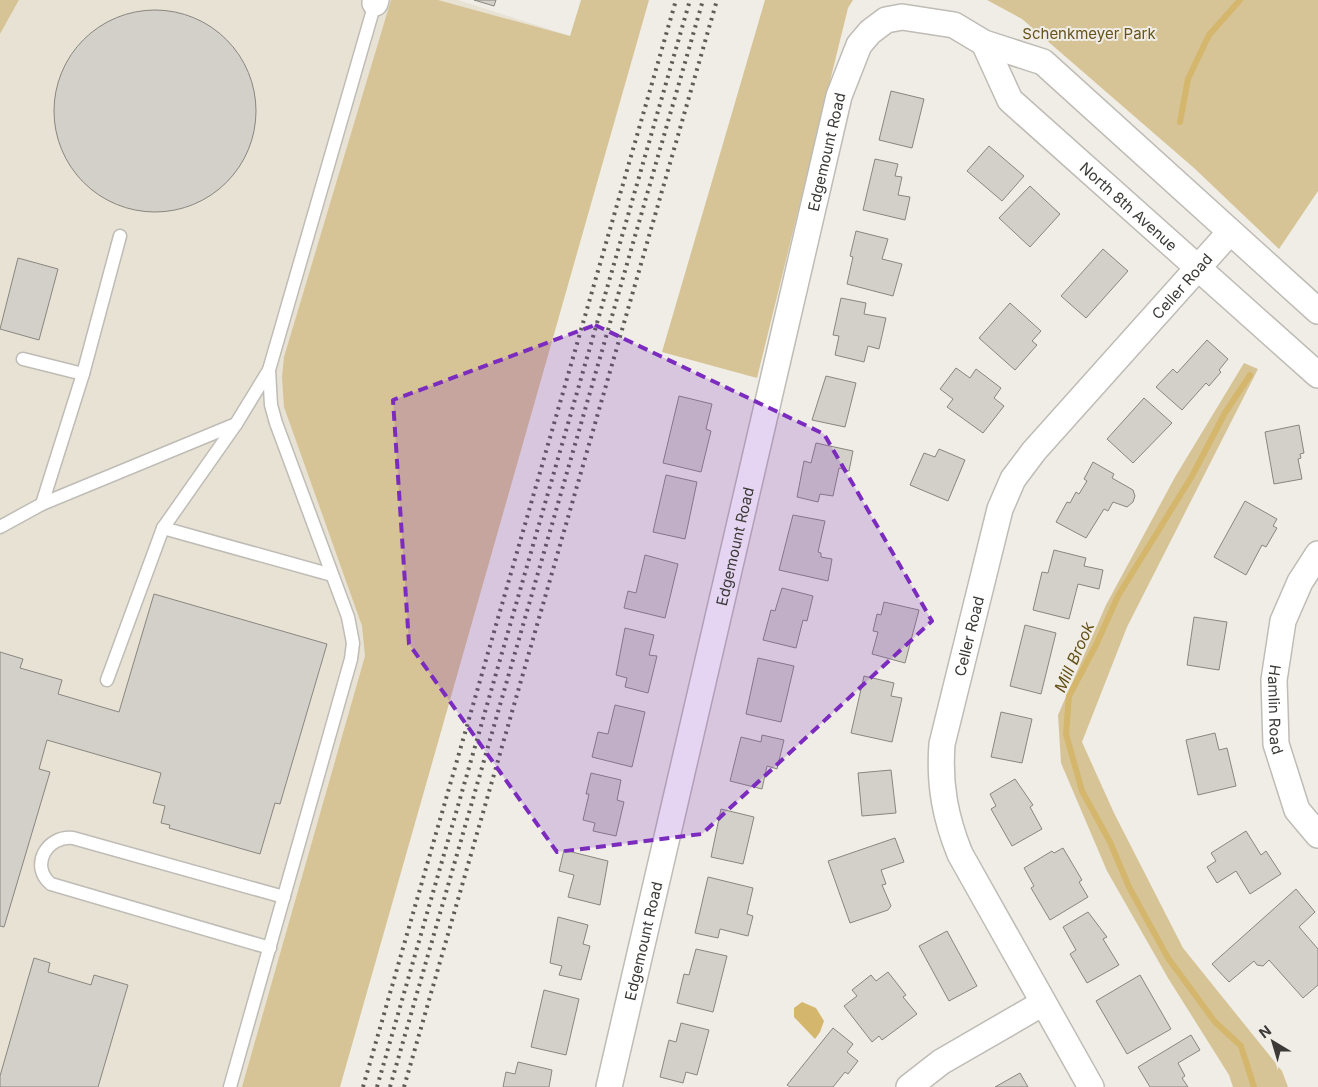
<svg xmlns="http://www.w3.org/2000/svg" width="1318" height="1087" viewBox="0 0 1318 1087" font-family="Inter,sans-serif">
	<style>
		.built { fill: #e7e2d4 }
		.green { fill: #d7c496 }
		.water { fill: #d4b66c }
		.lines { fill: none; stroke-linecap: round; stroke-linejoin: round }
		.stream { stroke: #d4b66c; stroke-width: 6 }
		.building { fill: #d3d0ca; stroke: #898680 }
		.service-casing { stroke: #bfbcb6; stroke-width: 15 }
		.minor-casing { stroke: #bfbcb6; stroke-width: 28 }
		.service { stroke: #fff; stroke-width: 12 }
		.minor { stroke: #fff; stroke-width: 25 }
		.rail { stroke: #5d5c58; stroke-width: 4; stroke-dasharray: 2.5 5; stroke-linecap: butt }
		.marked { fill: #7b2cbf; fill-opacity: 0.2; stroke: #7b2cbf; stroke-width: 4; stroke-dasharray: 10 6; stroke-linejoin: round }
		.labels { text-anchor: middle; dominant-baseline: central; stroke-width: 4; stroke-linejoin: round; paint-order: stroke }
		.park-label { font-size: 15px; fill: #68531b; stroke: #efede6 }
		.street-label { font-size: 15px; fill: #3b3a37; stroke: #efede6 }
		.water-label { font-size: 16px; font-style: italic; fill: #665119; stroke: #efede6 }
	</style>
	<rect width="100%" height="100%" fill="#efede6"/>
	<path class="built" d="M19,0H458L570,36L258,1087H0V34Z"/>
	<g class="green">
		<path d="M0,0H19L0,34Z"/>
		<path d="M391,0H438L570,36L581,0H649L340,1087H242L365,656L362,626L284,407L282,377L284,357Z"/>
		<path d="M765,0H853L848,8L757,378L662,352Z"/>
		<path d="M987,0H1318V191L1279,249L1194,168L1022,19Z"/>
		<path d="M1244,363L1258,369L1127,627L1082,742L1114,813L1183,948L1282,1071L1288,1087H1233L1229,1075L1168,978L1107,871L1061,763L1058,715L1106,605L1175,477Z"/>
	</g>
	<path class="water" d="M802,1002L816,1008L824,1021L820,1032L815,1039L794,1017V1008Z"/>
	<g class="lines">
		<g class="stream">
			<path d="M1180,122L1188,79L1209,35L1240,0"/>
			<path d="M1250,375L1225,413L1192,476L1118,596L1096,645L1069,696L1066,734L1082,791L1110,842L1129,887L1168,958L1215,1022L1241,1046L1254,1087"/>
		</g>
	</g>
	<g class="building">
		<path d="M474,0H496L494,6Z"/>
		<circle cx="155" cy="111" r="101"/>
		<path d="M891,91L924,99L912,148L879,140Z"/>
		<path d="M989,146L1024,176L1002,201L967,171Z"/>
		<path d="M875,159L898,164L895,176L902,177L898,195L910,197L905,220L863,210Z"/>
		<path d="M1030,186L1060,214L1030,247L999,218Z"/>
		<path d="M856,231L888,239L882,259L902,264L893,296L847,284L853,257L850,256Z"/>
		<path d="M1103,249L1128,271L1086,318L1061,296Z"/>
		<path d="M18,258L58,269L39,340L0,329Z"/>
		<path d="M841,298L866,303L864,314L886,318L879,349L868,346L864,362L835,355L839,336L833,335Z"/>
		<path d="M1010,303L1041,331L1032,341L1037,345L1015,370L979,338Z"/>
		<path d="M1207,340L1228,359L1219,370L1221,372L1209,386L1206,383L1182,410L1156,387L1173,369L1177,373Z"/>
		<path d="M956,368L970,378L976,369L1001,388L994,398L1004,406L983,433L947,407L953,399L940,389Z"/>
		<path d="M826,376L856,383L845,427L812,420Z"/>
		<path d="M679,396L712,404L706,429L711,431L701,472L663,463Z"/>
		<path d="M1144,398L1172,423L1133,463L1107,439Z"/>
		<path d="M1299,425L1304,453L1300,454L1301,458L1298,459L1302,479L1274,484L1265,432Z"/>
		<path d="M816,443L853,451L849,471L839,468L833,496L820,494L818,502L797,497L804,461L811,463Z"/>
		<path d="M939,449L965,460L948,501L910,485L924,453L935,457Z"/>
		<path d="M1093,462L1114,474L1112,478L1133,490L1135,496L1133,502L1127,507L1113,502L1108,511L1104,509L1086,538L1056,522L1067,502L1070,503L1076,492L1079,494L1087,481L1084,479Z"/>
		<path d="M666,475L697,482L685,539L653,532Z"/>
		<path d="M1245,501L1277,519L1273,526L1277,528L1266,547L1262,545L1246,575L1214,557Z"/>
		<path d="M793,515L825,521L818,552L821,553V557L832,559L828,581L779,570Z"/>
		<path d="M1054,550L1086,558L1084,566L1103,570L1099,589L1078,584L1069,619L1033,610L1042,572L1048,573Z"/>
		<path d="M645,555L678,564L665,618L624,608L628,591L636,593Z"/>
		<path d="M782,588L813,596L807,621L803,620L796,648L763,640L771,610L775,611Z"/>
		<path d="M154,594L327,644L280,804L275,803L260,854L169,828L170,825L161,823L165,806L153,803L161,773L47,740L39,769L50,772L4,927L0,926V652L23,659L20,668L62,680L58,694L119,712Z"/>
		<path d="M884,602L919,610L905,663L872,654L878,632L873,631L877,614L881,615Z"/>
		<path d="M1194,617L1227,622L1219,670L1187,665Z"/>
		<path d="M1025,625L1056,633L1041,694L1010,686Z"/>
		<path d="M625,628L654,635L649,655L657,656L648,693L625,687L627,678L616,675Z"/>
		<path d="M758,658L794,666L781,722L746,714Z"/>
		<path d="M864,676L894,683L891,696L902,698L892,742L851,733Z"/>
		<path d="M615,705L645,712L632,767L592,757L598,732L608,734Z"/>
		<path d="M1001,712L1032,719L1022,763L991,757Z"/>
		<path d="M1215,733L1219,750L1227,748L1236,786L1198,795L1186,740Z"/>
		<path d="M762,735L784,740L777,769L767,766L762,789L730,781L741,737L761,742Z"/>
		<path d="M891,770L896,813L862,816L858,773Z"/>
		<path d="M591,773L621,780L617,800L624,802L616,836L593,831L595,823L583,820L589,794H586Z"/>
		<path d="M1015,779L1033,805L1030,807L1042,829L1012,846L991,809L996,806L990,794Z"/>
		<path d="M721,809L754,817L743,864L711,857Z"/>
		<path d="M1246,831L1261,855L1266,851L1281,874L1250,894L1236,871L1217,883L1207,867L1216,861L1211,853Z"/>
		<path d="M895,838L904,862L881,870L886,884L882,885L891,906L888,910L850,923L828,861Z"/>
		<path d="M1063,848L1082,880L1079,882L1088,897L1050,920L1031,888L1034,886L1024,868L1052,851L1054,853Z"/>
		<path d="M564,850L608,861L600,905L568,897L574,875L559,871Z"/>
		<path d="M708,877L753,888L747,914L753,916L748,936L720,929L718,938L695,933Z"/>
		<path d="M1296,889L1315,912L1299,927L1318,949V985L1303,998L1269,960L1263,966L1257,965L1254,961L1229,982L1212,964Z"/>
		<path d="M1088,912L1107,937L1103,939L1119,965L1087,983L1070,954L1076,950L1063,927Z"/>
		<path d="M558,917L588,925L583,944L590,946L581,980L559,975L562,966L550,963Z"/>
		<path d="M947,931L977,986L949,1001L919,946Z"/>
		<path d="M696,949L727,956L713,1012L677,1003L684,974L689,975Z"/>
		<path d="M34,958L50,963L48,972L91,985L94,975L128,985L98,1087H0V1076Z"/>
		<path d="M888,972L906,995L903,997L917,1014L882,1040L879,1036L872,1042L844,1006L857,996L852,990L871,975L876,981Z"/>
		<path d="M1140,975L1171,1029L1127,1054L1096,1001Z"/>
		<path d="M544,990L579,999L566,1055L531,1047Z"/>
		<path d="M681,1023L709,1030L697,1075L686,1072L683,1083L660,1077L669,1040L676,1042Z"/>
		<path d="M833,1028L853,1044L847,1052L858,1061L848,1074L845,1072L833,1087H790L787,1085Z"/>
		<path d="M1191,1035L1200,1050L1178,1063L1185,1076L1182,1078L1188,1087H1150L1138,1067Z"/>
		<path d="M518,1062L552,1070L549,1087H503L506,1072L515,1074Z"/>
		<path d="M1020,1073L1028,1087H995Z"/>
	</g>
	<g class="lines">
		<g class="service-casing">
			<g id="service">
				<path d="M23,359L83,374L42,504"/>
				<path d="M83,374L120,236"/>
				<path d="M0,527L42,504L236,424L269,370L375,3"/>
				<path d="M163,528L236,424"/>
				<path d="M107,680L163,528L332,575"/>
				<path d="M270,948L51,884C29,866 47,835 73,838L284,897"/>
				<path d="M230,1087L351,659L353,643L348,617L276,423L271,405L269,370"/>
			</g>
		</g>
		<g class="minor-casing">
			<g id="minor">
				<path d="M375,3L376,0"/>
				<path id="s1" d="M984,43L1010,100L1318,375"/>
				<path id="s2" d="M1318,554L1300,582L1283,621L1274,680L1276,744L1297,810L1318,835"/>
				<path id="s3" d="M609,1087L839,96L859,45L870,32L886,20L902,17L954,25L984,43L1043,62L1318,311"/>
				<path d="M909,1087L941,1062L1043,1003"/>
				<path id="s4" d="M1091,1087L960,854C945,817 939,784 942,744L1000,509L1013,479L1034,451L1230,232"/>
			</g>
		</g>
		<use href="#service" class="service"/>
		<use href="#minor" class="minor"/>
		<g class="rail">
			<path d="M363,1087L676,0"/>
			<path d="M377,1087L690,0"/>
			<path d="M390,1087L703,0"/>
			<path d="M404,1087L717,0"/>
		</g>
	</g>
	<path class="marked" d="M595,325L824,434L932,621L702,834L557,852L409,644L393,400Z"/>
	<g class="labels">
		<g class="park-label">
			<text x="1089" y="33">Schenkmeyer Park</text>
		</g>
		<g class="street-label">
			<text stroke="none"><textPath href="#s3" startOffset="960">Edgemount Road</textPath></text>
			<text stroke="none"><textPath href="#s1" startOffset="222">North 8th Avenue</textPath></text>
			<text stroke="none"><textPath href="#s4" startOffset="911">Celler Road</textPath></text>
			<text stroke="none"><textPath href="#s3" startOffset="555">Edgemount Road</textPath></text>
			<text stroke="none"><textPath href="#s4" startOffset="491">Celler Road</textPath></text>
			<text stroke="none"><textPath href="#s2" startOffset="165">Hamlin Road</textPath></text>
			<text stroke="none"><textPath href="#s3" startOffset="150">Edgemount Road</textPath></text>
		</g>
		<g class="water-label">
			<text transform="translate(1074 657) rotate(-66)">Mill Brook</text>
		</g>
	</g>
	<g transform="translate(1273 1042) rotate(322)" stroke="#efede6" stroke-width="4" paint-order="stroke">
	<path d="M0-4L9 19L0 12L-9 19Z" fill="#3b3a37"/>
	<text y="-8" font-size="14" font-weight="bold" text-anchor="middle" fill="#3b3a37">N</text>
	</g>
</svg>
